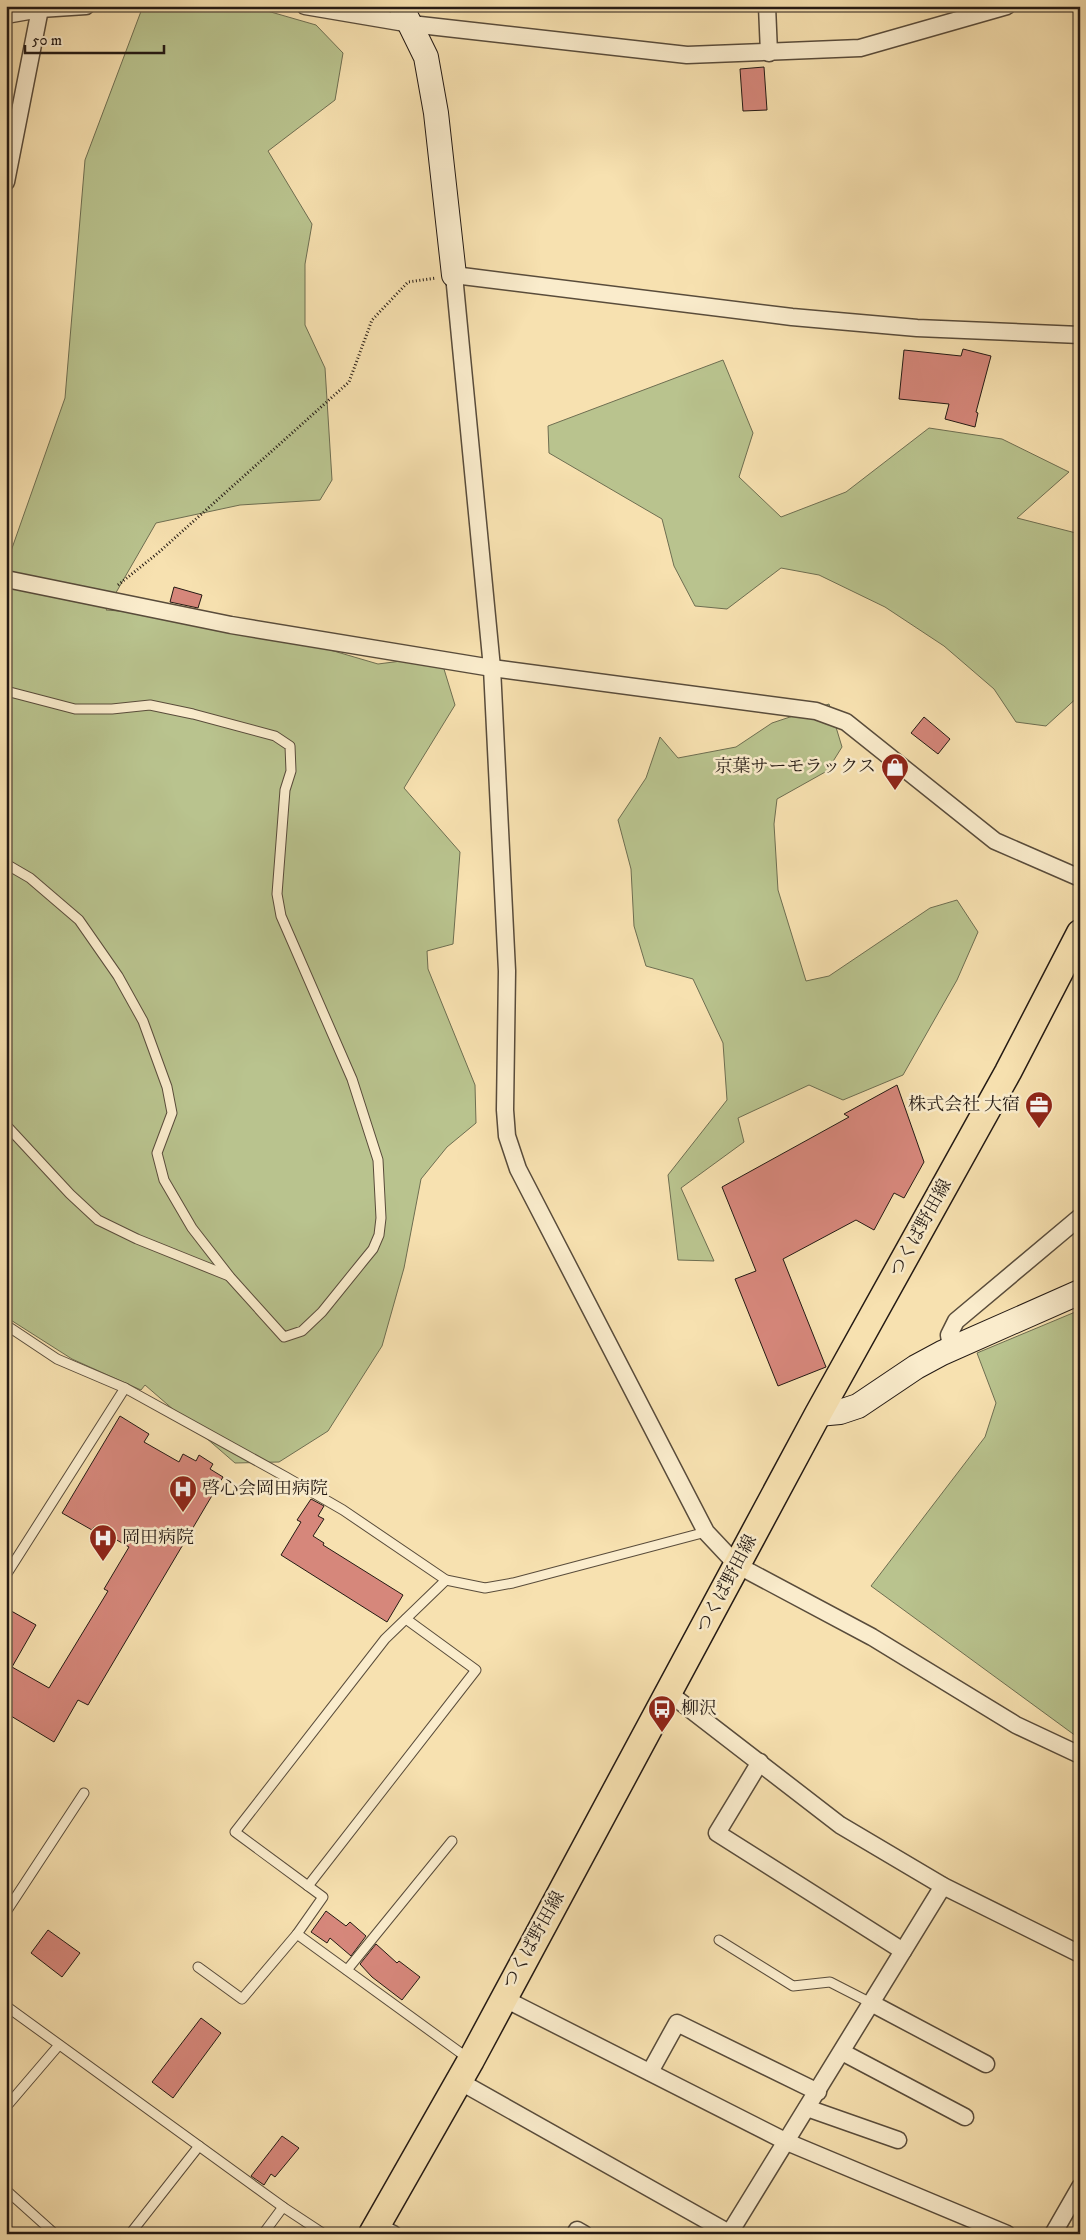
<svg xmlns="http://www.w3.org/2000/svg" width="1086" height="2240" viewBox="0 0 1086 2240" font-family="'IM FELL DW Pica','Noto Serif JP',serif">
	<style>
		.green { fill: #b9c38e; stroke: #6e6e51 }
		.building { fill: #d6877b; stroke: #241a14 }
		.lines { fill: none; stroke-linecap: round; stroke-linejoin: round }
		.lane-casing { stroke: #594c3b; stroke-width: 11 }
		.street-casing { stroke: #594c3b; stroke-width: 19 }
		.secondary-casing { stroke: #241a14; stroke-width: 26 }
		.primary-casing { stroke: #241a14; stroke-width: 29 }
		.path { stroke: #241a14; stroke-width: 3; stroke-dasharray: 1 2.5; stroke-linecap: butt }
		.lane { stroke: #faeccc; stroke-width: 9 }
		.street { stroke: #faeccc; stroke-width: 16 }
		.secondary { stroke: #faeccc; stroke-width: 24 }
		.primary { stroke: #f7e1b0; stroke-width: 26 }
		.labels { text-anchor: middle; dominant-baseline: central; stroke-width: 5; stroke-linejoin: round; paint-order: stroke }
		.poi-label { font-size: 18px; fill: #241a14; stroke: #faeccc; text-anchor: start }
		.street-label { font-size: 18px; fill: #241a14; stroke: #faeccc }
	</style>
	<rect width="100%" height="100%" fill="#f7e1b0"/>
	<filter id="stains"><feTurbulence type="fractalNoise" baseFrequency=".004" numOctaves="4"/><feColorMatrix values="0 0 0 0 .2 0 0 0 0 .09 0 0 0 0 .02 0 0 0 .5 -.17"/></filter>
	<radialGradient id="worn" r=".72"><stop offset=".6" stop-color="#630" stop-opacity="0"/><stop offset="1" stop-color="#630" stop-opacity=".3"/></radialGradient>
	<g class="green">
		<path d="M143,6H250L316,25L343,53L335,100L268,151L312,224L305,264V325L325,368L332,480L320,500L240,505L156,523L106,610L184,616L320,647L378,664L440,656L455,705L404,788L460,852L453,944L427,951L428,969L475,1085L476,1123L447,1147L421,1179L404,1268L382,1346L328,1431L279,1462L235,1463L145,1385L141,1390L72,1359L6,1317V550L11,551L65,398L85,160Z"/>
		<path d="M723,360L753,433L739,477L781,517L846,492L929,428L1002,439L1069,472L1017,518L1080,534V695L1046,726L1016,722L994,689L944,646L885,607L819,575L781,568L727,609L695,606L674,566L662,519L549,453L548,426Z"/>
		<path d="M829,704L842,747L827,771L777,799L774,824L778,890L806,981L829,976L930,908L957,900L978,932L957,980L903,1075L843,1100L809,1085L738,1118L744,1142L681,1188L714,1261L678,1260L668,1175L727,1100L723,1043L693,979L646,966L634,926L631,869L618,820L646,778L660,737L678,758L736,747L772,723Z"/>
		<path d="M1080,1310V1739L871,1586L985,1437L996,1403L977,1353Z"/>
	</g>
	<g class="building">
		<path d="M764,67L767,110L743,111L740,69Z"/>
		<path d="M963,349L991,356L976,412L978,413L975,427L945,419L949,404L899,399L904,350L961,356Z"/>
		<path d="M174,587L202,595L198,608L170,602Z"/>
		<path d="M924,717L950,739L938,754L911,733Z"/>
		<path d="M897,1085L924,1162L904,1198L894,1193L874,1230L856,1220L783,1259L826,1367L778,1386L735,1279L756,1271L722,1187L849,1117L844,1114Z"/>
		<path d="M120,1416L149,1434L144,1442L179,1462L183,1454L196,1461L199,1455L213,1464L210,1469L223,1477L88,1705L78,1700L54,1742L6,1713V1608L36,1625L12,1667L49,1688L108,1591L104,1589L129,1547L94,1527L92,1530L62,1513Z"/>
		<path d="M311,1499L324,1506L318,1516L324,1519L313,1536L324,1543L323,1545L403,1595L387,1622L281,1555L301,1522L297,1520Z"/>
		<path d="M326,1911L346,1926L350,1922L366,1936L351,1956L330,1938L327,1943L311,1932Z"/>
		<path d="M48,1930L80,1953L62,1977L31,1953Z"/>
		<path d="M376,1944L397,1963L399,1961L420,1977L402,2000L372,1977L360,1964Z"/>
		<path d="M201,2018L221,2033L173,2098L152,2082Z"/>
		<path d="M282,2136L299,2148L275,2177L271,2174L264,2185L251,2176Z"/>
	</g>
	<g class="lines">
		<g class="lane-casing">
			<g id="lane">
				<path d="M6,691L75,709H112L150,705L193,714L275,736L290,746L291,771L285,790L277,894L281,916L352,1079L378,1160L381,1218L379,1235L373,1249L364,1260L322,1312L302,1331L284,1337L230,1277L192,1228L164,1180L157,1153L172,1113L167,1087L143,1021L118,976L79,920L30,878L6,864"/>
				<path d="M6,1125L70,1194L98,1220L137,1239L229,1276"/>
				<path d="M6,1325L57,1359L125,1388L286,1477L343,1510L446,1580L485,1588L513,1583L706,1532"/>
				<path d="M6,1575L125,1388"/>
				<path d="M446,1580L385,1639L235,1832L323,1897L297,1934L469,2059"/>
				<path d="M308,1886L476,1670L406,1619"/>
				<path d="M6,1912L84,1793"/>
				<path d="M719,1940L793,1986L830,1982L871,2003"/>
				<path d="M198,1967L242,1999L297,1934"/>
				<path d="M347,1970L452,1841"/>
				<path d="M6,2006L283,2207L324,2234"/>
				<path d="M6,2107L59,2045"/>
				<path d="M6,2190L55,2234"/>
				<path d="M130,2234L199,2146"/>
				<path d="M263,2234L283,2207"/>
			</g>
		</g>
		<g class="street-casing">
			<g id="street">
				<path d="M305,6L411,24L687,55L860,48L1007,6"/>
				<path d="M767,6L769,53"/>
				<path d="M6,15L40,9L86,6"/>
				<path d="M6,182L40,9"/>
				<path d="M1080,335L917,328L792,317L454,275L492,668L507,971L505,1110L507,1136L518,1169L706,1532L737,1565L872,1637L1016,1725L1080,1755"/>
				<path d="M6,579L231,625L492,668L816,711L846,722L995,841L1080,878"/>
				<path d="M951,1348L949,1335L956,1321L1080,1217"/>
				<path d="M669,1693L840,1825L943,1886L1080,1954"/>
				<path d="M760,1762L717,1833L903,1951"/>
				<path d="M503,1998L787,2142L1007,2234"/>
				<path d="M871,2003L986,2064"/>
				<path d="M842,2052L965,2117"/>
				<path d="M650,2072L677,2023L818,2092"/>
				<path d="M459,2081L729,2233"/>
				<path d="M807,2108L898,2140"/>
				<path d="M377,2226L393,2234"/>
				<path d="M575,2234L577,2230L584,2234"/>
				<path d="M729,2234L943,1886"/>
				<path d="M1053,2234L1080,2187"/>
			</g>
		</g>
		<g class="secondary-casing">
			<g id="secondary">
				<path d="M401,6L426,57L436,113L454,275"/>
				<path d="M818,1414L840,1412L858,1406L916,1367L942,1353L1080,1292"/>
			</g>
		</g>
		<g class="primary-casing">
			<path id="primary" d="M372,2234L471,2060L818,1414L1008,1072L1080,933"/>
		</g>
		<path class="path" d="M118,585L158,553L349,382L372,320L408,282L436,278"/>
		<use href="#lane" class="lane"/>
		<use href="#street" class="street"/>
		<use href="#secondary" class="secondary"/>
		<use href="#primary" class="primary"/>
	</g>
	<defs>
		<g id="shop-pin" transform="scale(1.4375)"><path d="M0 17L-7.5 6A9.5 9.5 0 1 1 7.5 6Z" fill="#8f2418" stroke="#faeccc"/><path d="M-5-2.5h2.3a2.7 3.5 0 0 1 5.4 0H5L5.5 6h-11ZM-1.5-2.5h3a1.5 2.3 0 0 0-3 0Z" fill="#fff"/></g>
		<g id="office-pin" transform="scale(1.4375)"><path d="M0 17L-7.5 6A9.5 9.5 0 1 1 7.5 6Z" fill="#8f2418" stroke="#faeccc"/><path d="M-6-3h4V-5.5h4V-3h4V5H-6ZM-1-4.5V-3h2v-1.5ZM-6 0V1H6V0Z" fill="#fff"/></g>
		<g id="hospital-pin" transform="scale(1.4375)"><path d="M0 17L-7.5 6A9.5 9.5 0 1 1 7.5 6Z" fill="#8f2418" stroke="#faeccc"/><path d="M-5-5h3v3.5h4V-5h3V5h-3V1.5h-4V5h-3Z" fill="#fff"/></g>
		<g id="bus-pin" transform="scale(1.4375)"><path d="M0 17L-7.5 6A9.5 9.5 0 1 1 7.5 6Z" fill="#8f2418" stroke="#faeccc"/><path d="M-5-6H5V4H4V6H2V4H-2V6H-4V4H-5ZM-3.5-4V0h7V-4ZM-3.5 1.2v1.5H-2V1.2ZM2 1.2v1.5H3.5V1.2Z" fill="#fff"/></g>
	</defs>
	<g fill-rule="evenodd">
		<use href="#shop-pin" x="895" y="767"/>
		<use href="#office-pin" x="1039" y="1105"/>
		<use href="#hospital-pin" x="183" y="1489"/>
		<use href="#hospital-pin" x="103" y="1538"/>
		<use href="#bus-pin" x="662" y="1709"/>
	</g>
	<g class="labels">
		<g class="poi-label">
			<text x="876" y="767" text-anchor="end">京葉サーモラックス</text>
			<text x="1020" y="1105" text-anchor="end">株式会社 大宿</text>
			<text x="202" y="1489">啓心会岡田病院</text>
			<text x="122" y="1538">岡田病院</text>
			<text x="681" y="1709">柳沢</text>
		</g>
		<g class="street-label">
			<text transform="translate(921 1228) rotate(-61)">つくば野田線</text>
			<text transform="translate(727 1584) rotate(-62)">つくば野田線</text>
			<text transform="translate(534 1940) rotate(-61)">つくば野田線</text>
		</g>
	</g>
	<rect width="1086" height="2240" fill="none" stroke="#f7e1b0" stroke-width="25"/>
	<rect x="8" y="8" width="1071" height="2225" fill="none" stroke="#241a14" stroke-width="2.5"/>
	<rect x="12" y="12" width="1061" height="2215" fill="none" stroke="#241a14"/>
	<path d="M25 45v8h139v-8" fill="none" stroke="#241a14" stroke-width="2.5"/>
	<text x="32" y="45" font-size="15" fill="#241a14" stroke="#faeccc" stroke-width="4" paint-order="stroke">50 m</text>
	<rect width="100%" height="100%" filter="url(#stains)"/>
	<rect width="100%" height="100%" fill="url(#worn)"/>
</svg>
